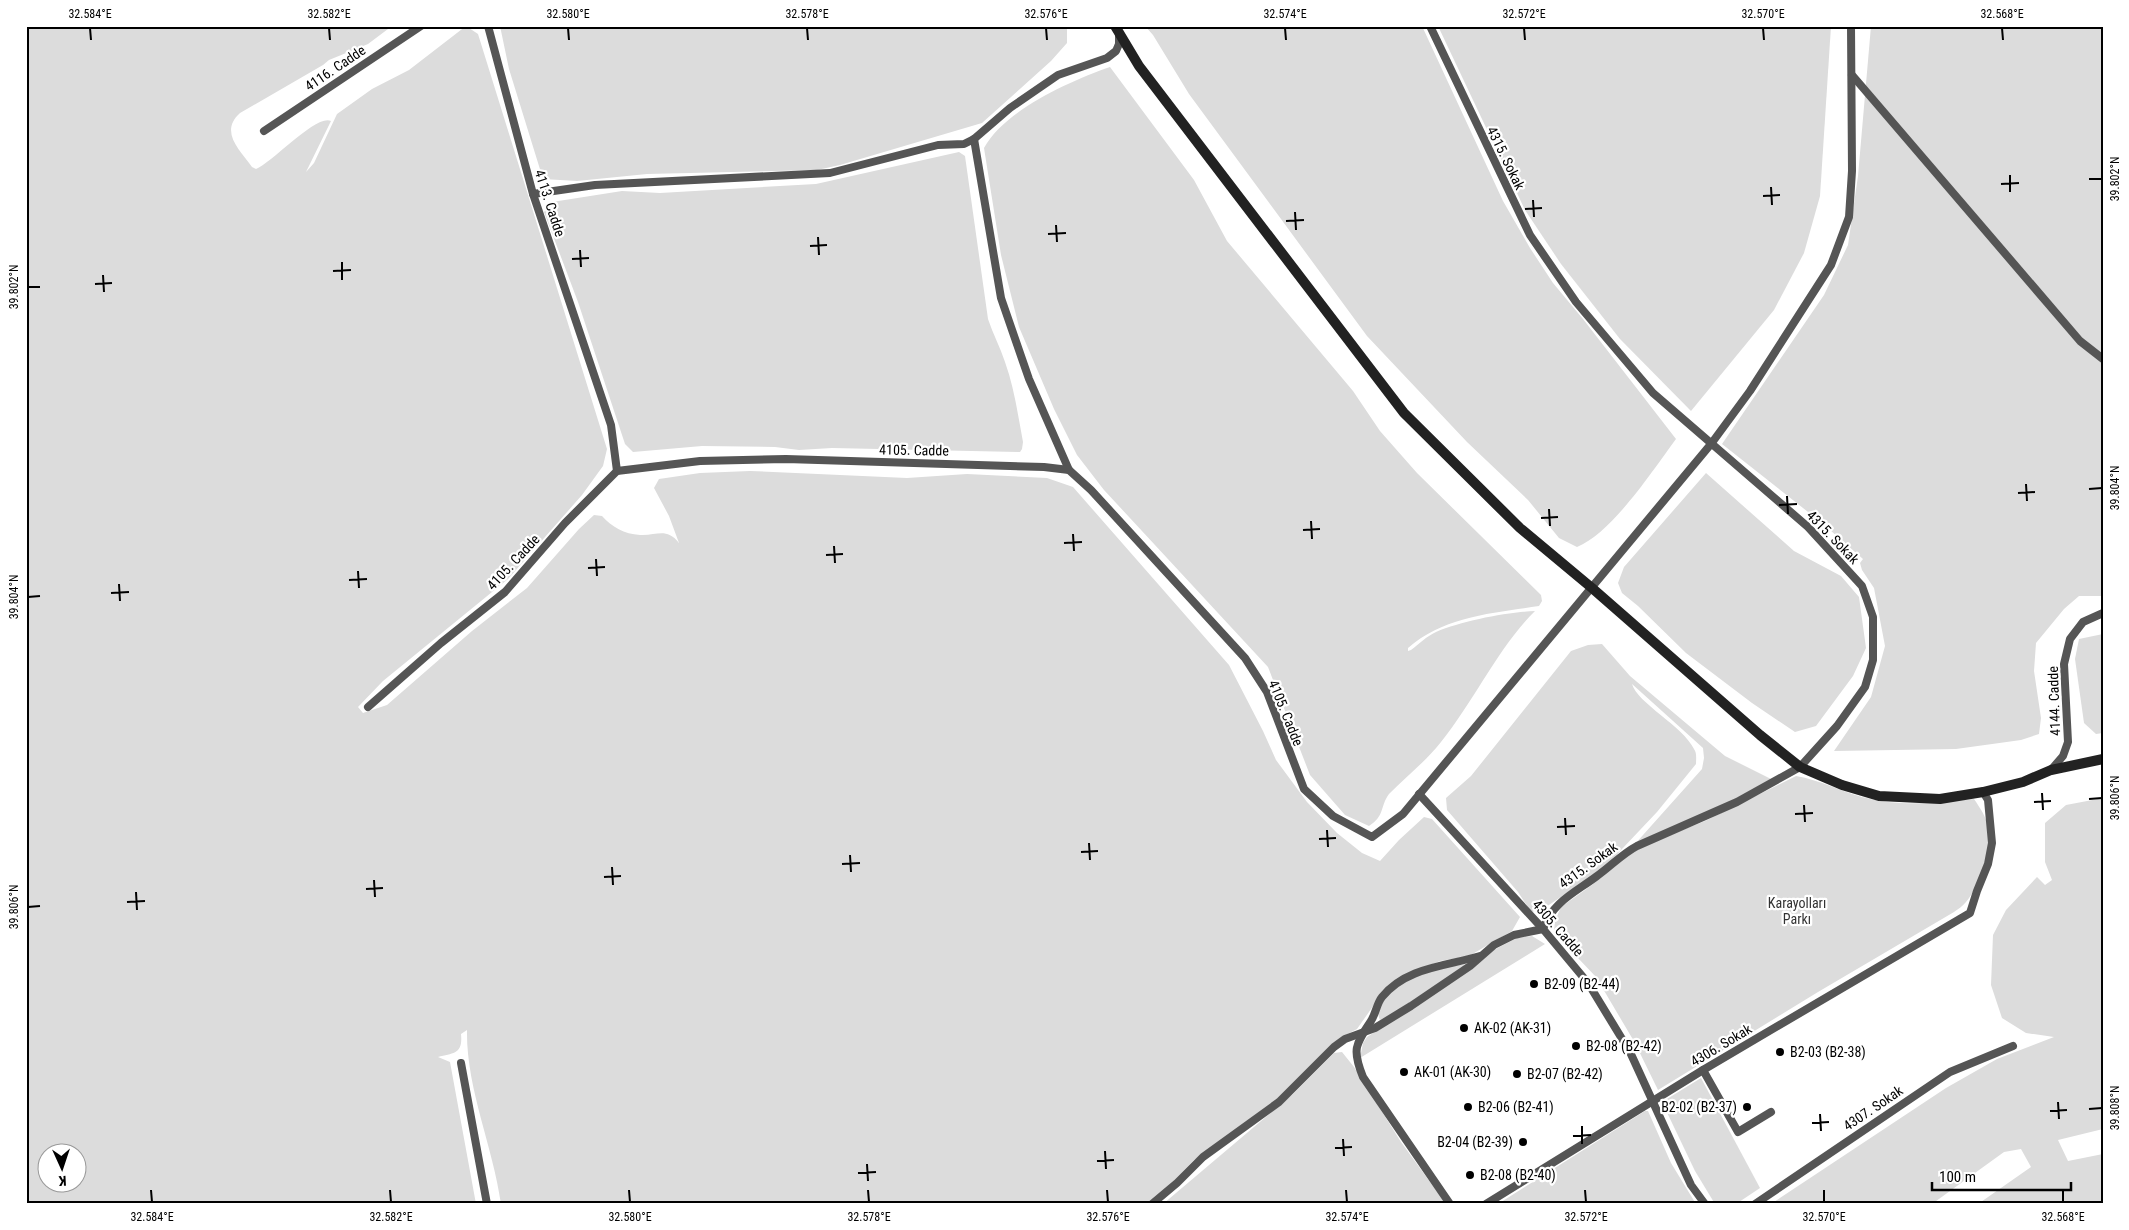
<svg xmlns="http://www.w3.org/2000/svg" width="2129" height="1230" viewBox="0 0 2129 1230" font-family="'Roboto Condensed',sans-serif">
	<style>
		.green { fill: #dcdcdc; fill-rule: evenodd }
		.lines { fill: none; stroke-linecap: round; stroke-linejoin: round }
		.street { stroke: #555; stroke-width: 8 }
		.secondary { stroke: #222; stroke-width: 10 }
		.ticks { fill: none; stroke: #000; stroke-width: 2 }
		.poi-dot { fill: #000; stroke: #fff; stroke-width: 2 }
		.labels { text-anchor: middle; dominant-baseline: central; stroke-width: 4.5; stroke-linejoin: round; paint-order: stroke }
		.street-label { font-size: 14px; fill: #000; stroke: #fff }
		.park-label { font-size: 14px; fill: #333; stroke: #fff }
		.poi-label { font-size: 14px; fill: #000; stroke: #fff; text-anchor: start }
		.neatline { fill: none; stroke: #000; stroke-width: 2 }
		.ticks-label { font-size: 12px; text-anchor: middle; fill: #000 }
	</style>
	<rect width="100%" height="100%" fill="#fff"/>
	<g class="green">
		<path d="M26,26H392L368,44L329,60L323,65L240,113C219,132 240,150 252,167L256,169C272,163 316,114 331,121L306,172L314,163L337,114L372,89L409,70L466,26L478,34L607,449L603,466L582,495L508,579L383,681L358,707L363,713L387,705L472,631L527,588L579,529L594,515L602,516C612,527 624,534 640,535C657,536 666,527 679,543L669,516L654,488L659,479L700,473L750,471L907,478L967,474L1047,478L1073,487L1229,665L1263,731L1276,760L1307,802L1337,833L1362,853L1380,861L1399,840L1424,817L1432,819L1520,917L1512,931L1469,956L1440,961L1403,976L1383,992L1357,1029L1340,1038L1291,1087L1257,1116L1194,1160L1151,1204H501C493,1146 466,1088 467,1030L461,1034C463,1054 454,1053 438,1057L450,1062L476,1204H26ZM48,1152H78V1182H48Z"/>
		<path d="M500,26H1067V43L1051,61L982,123L840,165L817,170L647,174L577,181L543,179L509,69Z"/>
		<path d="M1145,26H1422L1503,201L1530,248L1553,283L1583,319L1676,439C1653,470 1612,533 1577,547L1559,538L1528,500L1467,442L1367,336L1189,94L1153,35Z"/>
		<path d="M1438,26H1831L1820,196L1804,253L1774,310L1691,411L1620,339L1561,264L1525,210Z"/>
		<path d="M1871,26H2103V596H2079L2064,609L2036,643L2034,671L2041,718L2039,734L2021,740L1956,749L1834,751L1871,697L1885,646L1874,588L1862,570L1860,563L1863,559L1822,523L1722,444L1824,295L1848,245L1858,176Z"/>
		<path d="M1110,67L1194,180L1227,241L1353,391L1380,431L1417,473L1541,595L1542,601L1539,606C1493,613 1444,616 1408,648V651L1411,650C1419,644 1427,636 1436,632C1462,621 1507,612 1535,611C1497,649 1475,700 1441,742C1426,761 1406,777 1389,794C1380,806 1385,816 1369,826L1345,815L1310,775L1268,667L1104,490L1077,455L1054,409L1019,327L1001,255L984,148C1005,110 1070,81 1110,67Z"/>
		<path d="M959,152L965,156L988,319C993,334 1000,347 1005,362C1014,387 1018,415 1023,442L1022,449L1020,452L832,448L799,450L775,447L702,446L633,452L625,444L578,302L544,212L552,202L622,191L660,193L816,184Z"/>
		<path d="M1706,473L1794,551L1841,576L1859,597L1866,648L1853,676L1816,726L1795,732L1752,703L1686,653L1638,606L1622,593L1618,583L1624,567Z"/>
		<path d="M2103,634V733L2096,734L2084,723L2075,659L2079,639Z"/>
		<path d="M1602,644L1630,676L1725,756L1771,779L1724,805L1635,844L1702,769L1704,758L1703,748L1632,684C1637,703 1683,726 1694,749C1697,753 1696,759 1696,764L1657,812L1605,867L1543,909L1531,912L1518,892L1447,810L1446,798L1471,776L1571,651L1588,645Z"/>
		<path d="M1796,776C1820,780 1840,791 1862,797C1900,807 1936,803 1974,799C1980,808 1986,816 1988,827C1992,849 1980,885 1966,902C1963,906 1958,909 1954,912L1818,992L1658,1090L1635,1043L1596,977L1559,938L1554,931L1555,921L1561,907L1592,885L1628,855L1650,843L1705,821Z"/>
		<path d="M2103,798V1129L2058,1140L2068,1161L2103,1154V1204H1978L2031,1167L2021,1149L2004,1152L1932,1204H1771L1946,1088L1997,1059L2054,1037L2026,1033L2002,1018L1991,985L1993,935L2006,910L2037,877L2045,885L2052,880L2045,862V823L2066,805Z"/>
		<path d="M1532,936L1545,944L1360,1058L1363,1043L1367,1037L1473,968L1490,952L1517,938Z"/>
		<path d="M1467,964L1391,1015L1380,1020C1377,1013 1378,1008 1383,1002C1400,974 1437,968 1467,964Z"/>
		<path d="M1342,1052L1354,1067L1401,1142L1446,1204H1163L1293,1094L1334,1053Z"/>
		<path d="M1701,1078L1760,1188L1736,1204H1715L1695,1171L1662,1102Z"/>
		<path d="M1645,1111H1648L1671,1163L1696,1204H1498Z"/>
	</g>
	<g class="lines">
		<g class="street">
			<path d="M488,26L533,194L611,425L617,471"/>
			<path d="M1852,75L2080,341L2103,359"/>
			<path d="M264,131L421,26"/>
			<path d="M974,139L1001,298L1029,379L1069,470"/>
			<path d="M533,194L595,185L830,173L938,145L964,144L974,139L1010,108L1058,75L1107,58L1116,51L1119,44V33"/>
			<path d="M368,707L441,643L505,592L565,523L617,471L700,461L786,459L1044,467L1069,470L1091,490L1245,658L1267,692L1304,789L1333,816L1372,837L1403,814L1711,444L1750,391L1831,265L1849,217L1852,171L1851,26"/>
			<path d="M2051,770L2063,756L2068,742L2064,664L2070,639L2083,622L2103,613"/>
			<path d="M1419,794L1543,929L1588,983L1630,1052L1691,1185L1705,1204"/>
			<path d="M461,1063L487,1204"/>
			<path d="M1703,1070L1738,1132L1771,1112"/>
			<path d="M1152,1204L1177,1183L1203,1157L1279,1102L1334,1047L1345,1039L1375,1028L1411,1006L1470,966L1494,945L1514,935L1543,929C1552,902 1576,892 1597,876C1611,866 1622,854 1637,846L1737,802L1800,767L1837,726L1865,687L1873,660V617L1862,586L1808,527L1653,393L1576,302L1530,235L1430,26"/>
			<path d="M1450,1204L1363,1077C1352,1050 1355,1045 1371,1021C1376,1013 1377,1003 1382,997C1406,967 1447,966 1480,956"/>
			<path d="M1486,1204L1703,1070L1970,913L1977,891L1988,864L1992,843L1988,800L1983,792"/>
			<path d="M1755,1204L1950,1072L2013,1046"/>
		</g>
		<path class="secondary" d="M1115,26L1139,66L1404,413L1520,528L1592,588L1760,735L1800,767L1842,785L1879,796L1940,799L1983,792L2023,782L2051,770L2103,759"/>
	</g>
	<path class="ticks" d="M90,28L91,40M329,28L330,40M568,28L569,40M807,28L808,40M1046,28L1047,40M1285,28L1286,40M1524,28L1525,40M1763,28L1764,40M2002,28L2003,40M2010,175V192M2089,179H2102M2001,184L2019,183M1771,187L1772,205M1763,196L1780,195M1533,200L1534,217M1525,209L1542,208M1295,212L1296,230M1286,221L1304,220M1056,225L1057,242M1048,234L1066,233M818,237L819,255M810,246L827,245M580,250L581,267M572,259L589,258M342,262V280M333,271L351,270M103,275L104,292M95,284L112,283M28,287H40M2026,484L2027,501M2089,489L2102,488M2018,493L2035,492M1787,496L1788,514M1779,505L1797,504M1549,509L1550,526M1541,518L1558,517M1311,521L1312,539M1303,530L1320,529M1073,534L1074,551M1064,543L1082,542M834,546L835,563M826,555L843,554M596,559L597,576M588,568L605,567M358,571L359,588M349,580L367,579M119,584L120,601M111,593L129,592M28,597L40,596M2042,793L2043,810M2089,799L2102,798M2034,802L2051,801M1804,805L1805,822M1795,814L1813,813M1565,818L1566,835M1557,827L1575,826M1327,830L1328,847M1319,839L1336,838M1089,843L1090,860M1081,852L1098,851M850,855L851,872M842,864L860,863M612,867L613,885M604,877L621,876M374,880L375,897M366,889L383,888M136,892L137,910M127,902L145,901M28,907L40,906M2058,1102L2059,1119M2089,1109L2102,1108M2050,1111L2067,1110M1820,1114L1821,1131M1812,1123L1829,1122M1582,1126V1144M1573,1136L1591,1135M1343,1139L1344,1156M1335,1148L1352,1147M1105,1151L1106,1169M1097,1161L1114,1160M867,1164L868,1181M858,1173L876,1172M151,1190L152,1202M390,1190L391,1202M629,1190L630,1202M868,1190L869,1202M1107,1190L1108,1202M1346,1190L1347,1202M1585,1190L1586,1202M1824,1190V1202M2063,1190V1202"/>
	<g class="poi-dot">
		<circle cx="1534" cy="984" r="5"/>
		<circle cx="1464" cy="1028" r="5"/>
		<circle cx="1576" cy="1046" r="5"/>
		<circle cx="1780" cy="1052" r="5"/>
		<circle cx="1404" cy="1072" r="5"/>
		<circle cx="1517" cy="1074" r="5"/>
		<circle cx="1468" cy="1107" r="5"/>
		<circle cx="1747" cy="1107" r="5"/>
		<circle cx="1523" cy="1142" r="5"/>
		<circle cx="1470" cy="1175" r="5"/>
	</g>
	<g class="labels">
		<g class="street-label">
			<text transform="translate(335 68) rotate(-34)">4116. Cadde</text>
			<text transform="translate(1506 158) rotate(64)">4315. Sokak</text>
			<text transform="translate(550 203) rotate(72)">4113. Cadde</text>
			<text transform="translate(914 450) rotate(1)">4105. Cadde</text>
			<text transform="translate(1833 537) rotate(46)">4315. Sokak</text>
			<text transform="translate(513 562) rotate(-47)">4105. Cadde</text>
			<text transform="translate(2054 701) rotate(-92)">4144. Cadde</text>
			<text transform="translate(1286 713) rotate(68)">4105. Cadde</text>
			<text transform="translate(1588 865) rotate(-36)">4315. Sokak</text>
			<text transform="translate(1558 928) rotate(49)">4305. Cadde</text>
			<text transform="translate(1721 1045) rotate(-31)">4306. Sokak</text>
			<text transform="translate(1873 1108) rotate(-34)">4307. Sokak</text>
		</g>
		<g class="park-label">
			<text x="1797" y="903">Karayolları<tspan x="1797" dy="16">Parkı</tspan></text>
		</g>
		<g class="poi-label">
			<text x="1544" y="984">B2-09 (B2-44)</text>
			<text x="1474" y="1028">AK-02 (AK-31)</text>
			<text x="1586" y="1046">B2-08 (B2-42)</text>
			<text x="1790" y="1052">B2-03 (B2-38)</text>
			<text x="1414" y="1072">AK-01 (AK-30)</text>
			<text x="1527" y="1074">B2-07 (B2-42)</text>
			<text x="1478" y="1107">B2-06 (B2-41)</text>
			<text x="1737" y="1107" text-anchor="end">B2-02 (B2-37)</text>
			<text x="1513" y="1142" text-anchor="end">B2-04 (B2-39)</text>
			<text x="1480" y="1175">B2-08 (B2-40)</text>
		</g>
	</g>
	<rect width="2129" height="1230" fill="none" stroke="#ffffff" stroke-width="55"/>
	<g transform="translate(62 1168) rotate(177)"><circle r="24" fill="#ffffff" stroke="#999999"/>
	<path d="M0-4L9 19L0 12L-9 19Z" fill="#000000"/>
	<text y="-8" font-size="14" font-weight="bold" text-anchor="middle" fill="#000000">K</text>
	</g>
	<path d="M1932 1182v8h139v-8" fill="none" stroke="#000000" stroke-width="2.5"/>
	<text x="1939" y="1182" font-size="15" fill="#000000" stroke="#ffffff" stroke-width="4" paint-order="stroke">100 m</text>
	<rect x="28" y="28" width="2074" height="1174" class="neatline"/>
	<g class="ticks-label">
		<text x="90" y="18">32.584°E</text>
		<text x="329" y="18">32.582°E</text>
		<text x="568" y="18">32.580°E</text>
		<text x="807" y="18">32.578°E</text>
		<text x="1046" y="18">32.576°E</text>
		<text x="1285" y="18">32.574°E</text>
		<text x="1524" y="18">32.572°E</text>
		<text x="1763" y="18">32.570°E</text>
		<text x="2002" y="18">32.568°E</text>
		<text transform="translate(2115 179) rotate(-90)" y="4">39.802°N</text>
		<text transform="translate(14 287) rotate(-90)" y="4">39.802°N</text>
		<text transform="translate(2115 488) rotate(-90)" y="4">39.804°N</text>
		<text transform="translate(14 597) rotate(-90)" y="4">39.804°N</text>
		<text transform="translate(2115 798) rotate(-90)" y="4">39.806°N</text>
		<text transform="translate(14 907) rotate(-90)" y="4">39.806°N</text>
		<text transform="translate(2115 1108) rotate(-90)" y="4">39.808°N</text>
		<text x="152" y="1221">32.584°E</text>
		<text x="391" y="1221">32.582°E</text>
		<text x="630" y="1221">32.580°E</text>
		<text x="869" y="1221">32.578°E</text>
		<text x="1108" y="1221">32.576°E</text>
		<text x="1347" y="1221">32.574°E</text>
		<text x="1586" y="1221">32.572°E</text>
		<text x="1824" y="1221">32.570°E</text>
		<text x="2063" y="1221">32.568°E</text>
	</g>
</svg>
